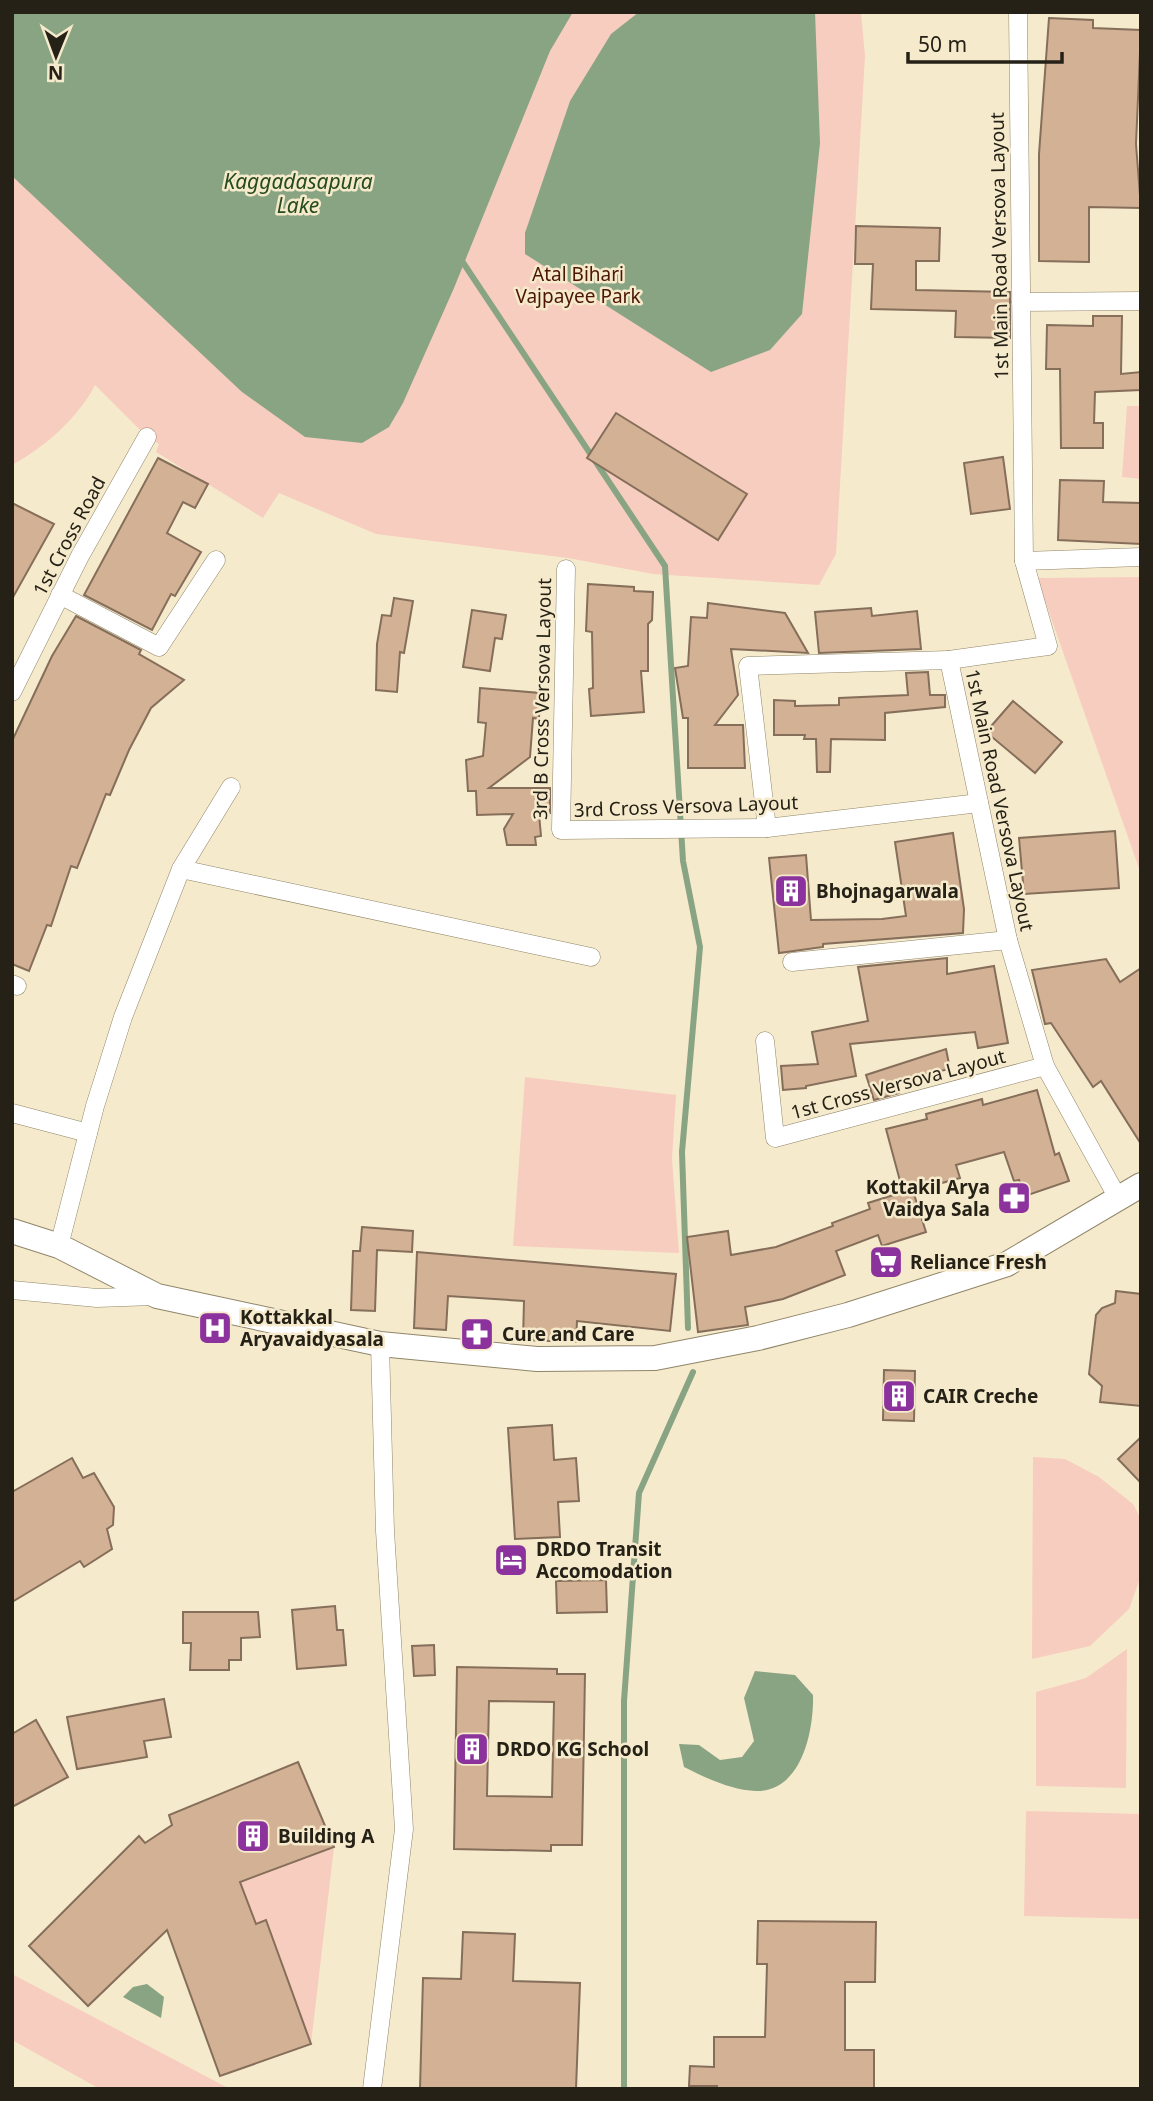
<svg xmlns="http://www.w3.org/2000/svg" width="1153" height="2101" viewBox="0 0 1153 2101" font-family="'Noto Sans',sans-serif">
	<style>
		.green { fill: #f7cdc0 }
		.water { fill: #89a483 }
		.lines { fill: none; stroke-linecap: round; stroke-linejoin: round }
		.stream { stroke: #89a483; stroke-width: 6 }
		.building { fill: #d3b194; stroke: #856e5a; stroke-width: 2; fill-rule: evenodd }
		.street-casing { stroke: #908569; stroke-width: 19 }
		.secondary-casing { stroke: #908569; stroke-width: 26 }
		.street { stroke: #fff; stroke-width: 18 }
		.secondary { stroke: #fff; stroke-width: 24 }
		.labels { text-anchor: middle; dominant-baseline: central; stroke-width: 5; stroke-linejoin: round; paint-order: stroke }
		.street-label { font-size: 19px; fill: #252116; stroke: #f6eacc }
		.park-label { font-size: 19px; fill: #4c1504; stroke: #f6eacc }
		.poi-label { font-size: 19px; font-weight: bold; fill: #252116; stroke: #f6eacc; text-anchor: start }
		.water-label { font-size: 21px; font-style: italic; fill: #264c1d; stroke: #f6eacc }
	</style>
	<rect width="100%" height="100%" fill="#f6eacc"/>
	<g class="green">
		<path d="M12,12H861L865,56L836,554L819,585L653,574L568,558L376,534L279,493L263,518L156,452L159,444L147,437L95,385C79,417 44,448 12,465Z"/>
		<path d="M1127,406H1141V479L1122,477Z"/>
		<path d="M1141,577V874L1037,578Z"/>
		<path d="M525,1077L676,1095L672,1159L679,1253L513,1246Z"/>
		<path d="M1033,1457L1065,1459L1099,1477L1133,1504L1141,1519V1576L1129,1609L1090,1646L1032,1659Z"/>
		<path d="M1127,1649L1126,1788L1036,1786V1692L1086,1678Z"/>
		<path d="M1026,1811L1141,1814V1919L1024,1916Z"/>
		<path d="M334,1847L311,2044L267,1920L256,1924L248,1904L218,1890Z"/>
		<path d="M12,1974L230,2089H100L12,2040Z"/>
	</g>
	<g class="water">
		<path d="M12,12H573L550,51L454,288L403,403L389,427L362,443L305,437L242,392L12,176Z"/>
		<path d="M639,12H815L820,143L802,314L770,350L711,372L525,254V233L570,101L611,34Z"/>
		<path d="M755,1671L795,1675L813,1695C814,1730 802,1792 756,1791C731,1790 706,1778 684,1767L679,1744L699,1745L720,1760L742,1757L754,1741L744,1698Z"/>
		<path d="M147,1984L164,1997L161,2018L123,1997L133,1987Z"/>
	</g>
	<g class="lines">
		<g class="stream">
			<path d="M460,258L665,566L683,861L700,947L682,1152L688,1328"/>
			<path d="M624,2089V1701L639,1493L693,1372"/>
		</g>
	</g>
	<g class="building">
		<path d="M1049,18L1093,20V28L1141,30L1136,144L1141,208L1089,207V262L1039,261V154Z"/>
		<path d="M856,226L940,228L939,261H916V290L1010,292V338L955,337L956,311L871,309L873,264H855Z"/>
		<path d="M1093,316H1122L1121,374L1141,372V390L1095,392L1094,423H1103V448H1061L1060,369H1046L1047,325L1093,326Z"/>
		<path d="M616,413L747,494L718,540L587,458Z"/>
		<path d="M1003,457L1010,509L971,514L964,463Z"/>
		<path d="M158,458L208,484L195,508L183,502L167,533L201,552L175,596L171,594L152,630L84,595Z"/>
		<path d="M1060,480L1104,481L1103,502L1141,503V544L1058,540Z"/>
		<path d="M12,503L54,524L12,599Z"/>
		<path d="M588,584L634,587V591L653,592L652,620L648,624V671H641L644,712L591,716L589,689L593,688L592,632L586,631Z"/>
		<path d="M394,598L413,601L404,653L400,652L397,692L376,690L377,644L382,615L391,616Z"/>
		<path d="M708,603L785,613L808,653L731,649L738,695L715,725H743L745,768H688V718H683L675,668L688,666L691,617L707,618Z"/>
		<path d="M871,608L872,616L917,611L921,649L819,653L815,612Z"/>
		<path d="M472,610L506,615L502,639L495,638L490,671L463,667Z"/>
		<path d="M76,616L141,650L139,654L184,680L151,708L129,750L110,795L106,794L77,868L71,866L51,926L47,925L29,971L12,964V741L52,656Z"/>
		<path d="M928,672L930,695H945V707L885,713V740L831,739L830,772H817L816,739H804L805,735H774V700L795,701V706L839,705V698L908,695L906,673Z"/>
		<path d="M480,688L540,693L539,719L533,718L530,757L489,788H550V813L539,814L541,836L535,837L536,845H507L504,829L513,814L477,815L476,791H468L466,760L483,756L486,723L478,722Z"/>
		<path d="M1013,701L1062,742L1035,773L986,732Z"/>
		<path d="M1115,831L1119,888L1024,894L1019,838Z"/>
		<path d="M953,833L964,909L963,933L823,944V947L779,953L769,858L806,855L811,920L882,919L906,916L895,842Z"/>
		<path d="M947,958V974L994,966L1008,1043L978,1048L975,1032L850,1044L856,1076L806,1086V1088L783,1090L781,1066L818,1064L812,1032L868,1021L858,967Z"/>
		<path d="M1106,959L1120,982L1141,968V1144L1101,1081L1093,1087L1051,1023L1045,1024L1032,970Z"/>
		<path d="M946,1049L950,1069L895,1080L899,1093L874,1100L866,1075Z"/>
		<path d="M1037,1090L1055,1155L1059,1153L1069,1181L1025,1196L1019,1180L1014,1181L1004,1152L956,1165L960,1178L913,1191L926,1232L882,1246L878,1235L836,1251L845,1275L783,1299L745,1307L748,1325L698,1332L687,1237L728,1231L731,1255L776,1247L833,1226L832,1223L870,1209L868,1203L903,1192L886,1129L927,1119L926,1114L982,1099L983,1105Z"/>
		<path d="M362,1227L413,1231L412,1252L377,1250L375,1311L351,1310L353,1251H360Z"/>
		<path d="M417,1252L676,1274L670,1331L577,1321L576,1342L523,1340L524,1301L448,1296L446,1330L414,1328Z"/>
		<path d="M1116,1291L1141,1294V1406L1100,1402L1102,1386L1089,1374L1096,1315L1102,1308L1115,1303Z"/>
		<path d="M884,1370L915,1371L914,1421L883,1420Z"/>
		<path d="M552,1425L554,1460L576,1458L579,1501L558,1502L560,1537L515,1539L508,1428Z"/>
		<path d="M1141,1437V1483L1118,1459Z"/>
		<path d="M72,1458L83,1478L94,1473L114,1507L113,1525L107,1529L112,1549L84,1567L80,1561L12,1602V1492Z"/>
		<path d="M606,1580L607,1612L557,1613L556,1581Z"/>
		<path d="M335,1606L337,1630H343L346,1665L297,1669L292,1610Z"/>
		<path d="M183,1612H258L260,1637L241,1638V1660H229V1670H190L191,1643H183Z"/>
		<path d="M434,1645L435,1675L414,1676L412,1646Z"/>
		<path d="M457,1667L557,1669V1674H585L582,1845H551V1851L454,1849ZM489,1701L554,1702L552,1797L487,1796Z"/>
		<path d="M164,1699L171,1737L144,1741L147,1757L77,1769L67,1717Z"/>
		<path d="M36,1720L68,1777L12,1807V1734Z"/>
		<path d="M298,1762L334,1847L240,1882L256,1924L266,1920L311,2044L220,2076L167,1930L88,2006L29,1946L139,1836L145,1843L172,1825L169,1815Z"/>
		<path d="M758,1921L876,1922L875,1982H845V2050H874V2089H717V2086H689L690,2066L714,2067V2037H765L767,1964H757Z"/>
		<path d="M463,1932L515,1934L513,1981L580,1983L576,2089H420L423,1978L461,1979Z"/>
	</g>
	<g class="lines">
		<g class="street-casing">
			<g id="street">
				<path d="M1018,12L1024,561L1048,646L949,660L1008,940L1045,1066L1119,1200"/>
				<path d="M1021,302L1141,301"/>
				<path d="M1024,561L1141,557"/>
				<path d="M566,569L561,830L767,828L979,803"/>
				<path d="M60,595L159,647L216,560"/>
				<path d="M12,692L80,556L147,437"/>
				<path d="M767,828L748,666L949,660"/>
				<path d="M181,869L231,787"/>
				<path d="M792,962L1008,940"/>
				<path d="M12,984L17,986"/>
				<path d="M765,1041L775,1138L1045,1066"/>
				<path d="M12,1113L88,1133"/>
				<path d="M59,1246L95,1106L123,1017L181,869L591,957"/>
				<path d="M12,1290L97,1298L154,1296"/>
				<path d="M372,2089L404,1829L385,1531L380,1344"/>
			</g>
		</g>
		<g class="secondary-casing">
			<path id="secondary" d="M12,1231L59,1246L157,1296L380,1344L537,1359L655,1358L758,1338L848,1315L1007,1264L1141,1185"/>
		</g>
		<use href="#street" class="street"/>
		<use href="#secondary" class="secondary"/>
	</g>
	<defs>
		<g id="building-square" transform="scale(1.75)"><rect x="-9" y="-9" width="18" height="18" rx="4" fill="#8c329d" stroke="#f6eacc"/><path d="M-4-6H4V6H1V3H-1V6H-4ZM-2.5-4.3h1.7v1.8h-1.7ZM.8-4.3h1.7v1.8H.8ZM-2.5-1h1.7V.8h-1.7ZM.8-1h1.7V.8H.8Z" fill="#fff"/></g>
		<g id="pharmacy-square" transform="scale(1.75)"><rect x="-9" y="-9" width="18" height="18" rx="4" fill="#8c329d" stroke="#f6eacc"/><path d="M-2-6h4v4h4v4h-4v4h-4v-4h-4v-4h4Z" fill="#fff"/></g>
		<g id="supermarket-square" transform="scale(1.75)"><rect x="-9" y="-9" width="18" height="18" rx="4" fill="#8c329d" stroke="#f6eacc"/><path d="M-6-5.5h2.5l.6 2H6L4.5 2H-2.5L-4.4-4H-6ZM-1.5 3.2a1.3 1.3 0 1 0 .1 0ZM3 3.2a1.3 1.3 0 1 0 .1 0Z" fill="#fff"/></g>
		<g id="hospital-square" transform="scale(1.75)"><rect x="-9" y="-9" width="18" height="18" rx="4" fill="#8c329d" stroke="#f6eacc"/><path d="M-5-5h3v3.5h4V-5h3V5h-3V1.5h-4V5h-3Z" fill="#fff"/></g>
		<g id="hotel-square" transform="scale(1.75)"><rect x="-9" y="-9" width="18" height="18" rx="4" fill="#8c329d" stroke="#f6eacc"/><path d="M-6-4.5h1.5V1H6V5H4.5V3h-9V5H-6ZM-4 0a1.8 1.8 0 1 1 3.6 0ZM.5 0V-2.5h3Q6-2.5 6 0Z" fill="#fff"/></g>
	</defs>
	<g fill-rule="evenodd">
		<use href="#building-square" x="791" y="891"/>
		<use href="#pharmacy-square" x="1014" y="1198"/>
		<use href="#supermarket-square" x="886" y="1262"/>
		<use href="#hospital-square" x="215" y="1328"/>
		<use href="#pharmacy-square" x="477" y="1334"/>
		<use href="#building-square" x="899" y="1396"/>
		<use href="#hotel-square" x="511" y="1560"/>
		<use href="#building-square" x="472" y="1749"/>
		<use href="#building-square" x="253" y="1836"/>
	</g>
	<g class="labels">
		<g class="street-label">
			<text transform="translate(999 246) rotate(-91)">1st Main Road Versova Layout</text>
			<text transform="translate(69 536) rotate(-62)">1st Cross Road</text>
			<text transform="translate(542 699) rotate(-89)">3rd B Cross Versova Layout</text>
			<text transform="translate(1000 800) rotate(78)">1st Main Road Versova Layout</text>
			<text transform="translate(686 806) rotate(-2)">3rd Cross Versova Layout</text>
			<text transform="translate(898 1084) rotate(-15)">1st Cross Versova Layout</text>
		</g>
		<g class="park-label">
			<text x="578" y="274">Atal Bihari<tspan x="578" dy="22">Vajpayee Park</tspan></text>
		</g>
		<g class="poi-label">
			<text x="816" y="891">Bhojnagarwala</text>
			<text x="990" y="1187" text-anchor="end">Kottakil Arya<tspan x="990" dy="22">Vaidya Sala</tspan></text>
			<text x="910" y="1262">Reliance Fresh</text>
			<text x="240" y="1317">Kottakkal<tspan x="240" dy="22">Aryavaidyasala</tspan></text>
			<text x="502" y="1334">Cure and Care</text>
			<text x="923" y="1396">CAIR Creche</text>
			<text x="536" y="1549">DRDO Transit<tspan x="536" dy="22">Accomodation</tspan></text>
			<text x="496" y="1749">DRDO KG School</text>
			<text x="278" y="1836">Building A</text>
		</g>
		<g class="water-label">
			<text x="298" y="181">Kaggadasapura<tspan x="298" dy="24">Lake</tspan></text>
		</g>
	</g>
	<rect width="1153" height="2101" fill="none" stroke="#252116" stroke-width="28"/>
	<g transform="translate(56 56) rotate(181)" stroke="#f6eacc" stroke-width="5" paint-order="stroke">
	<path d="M0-5L12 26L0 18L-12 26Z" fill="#252116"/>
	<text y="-10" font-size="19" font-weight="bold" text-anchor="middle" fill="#252116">N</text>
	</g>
	<path d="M908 52v10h154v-10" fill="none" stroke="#252116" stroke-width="3.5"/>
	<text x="918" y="52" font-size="21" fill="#252116" stroke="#f6eacc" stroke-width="5" paint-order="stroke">50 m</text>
</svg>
